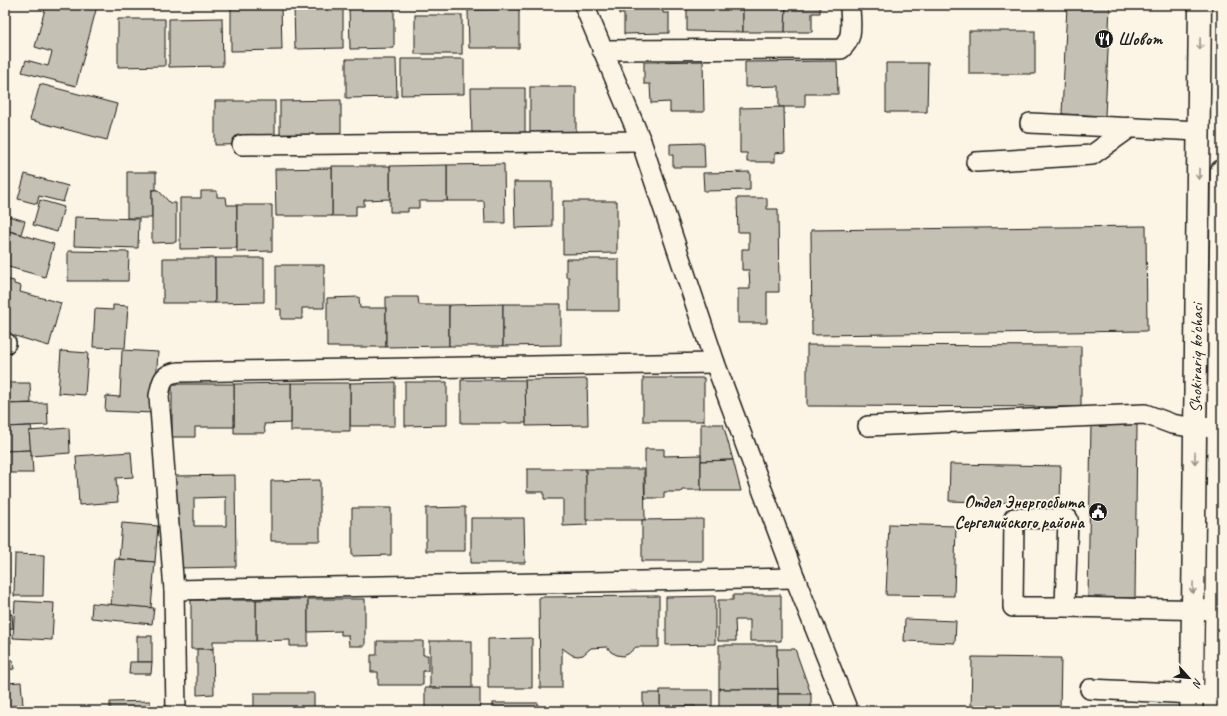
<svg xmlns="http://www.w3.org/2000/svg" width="1227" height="716" viewBox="0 0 1227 716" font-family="Caveat,sans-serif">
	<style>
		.building { fill: #c4c0b3; stroke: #1c1c1c; fill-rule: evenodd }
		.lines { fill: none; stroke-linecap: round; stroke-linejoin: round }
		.minor-casing { stroke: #1c1c1c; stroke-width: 22 }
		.major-casing { stroke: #1c1c1c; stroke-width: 25 }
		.minor { stroke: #fcf5e5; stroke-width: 19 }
		.major { stroke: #fcf5e5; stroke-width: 22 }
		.oneway { stroke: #97938b }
		.labels { text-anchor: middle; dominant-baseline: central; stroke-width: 4; stroke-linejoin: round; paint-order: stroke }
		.poi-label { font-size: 17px; font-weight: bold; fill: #1c1c1c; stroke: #fcf5e5; text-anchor: start }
		.street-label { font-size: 17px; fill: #1c1c1c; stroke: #fcf5e5 }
	</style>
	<rect width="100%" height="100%" fill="#fcf5e5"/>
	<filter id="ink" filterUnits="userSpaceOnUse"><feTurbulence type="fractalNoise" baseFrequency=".025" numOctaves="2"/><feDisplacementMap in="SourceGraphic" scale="8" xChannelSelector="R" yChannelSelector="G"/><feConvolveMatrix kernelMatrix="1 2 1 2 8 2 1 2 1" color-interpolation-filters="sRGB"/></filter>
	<g filter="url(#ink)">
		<g class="building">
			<path d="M46,5H92L97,6L76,86L22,72L26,60L48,66L52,52L35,47Z"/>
			<path d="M281,5L282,50L231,51V6Z"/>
			<path d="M294,5H343V48L295,49Z"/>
			<path d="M349,5H394V48L350,49Z"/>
			<path d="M619,5H663V13H669V33L624,34V14H619Z"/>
			<path d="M687,5H743V32L687,31Z"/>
			<path d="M743,5H786L785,32H743Z"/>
			<path d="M786,5H820V13H812V32H785Z"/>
			<path d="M1067,5L1110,6L1105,116L1062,114Z"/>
			<path d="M519,9V48H469L468,10Z"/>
			<rect x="415" y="15" width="47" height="39"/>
			<path d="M222,18L223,66L169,67V19Z"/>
			<path d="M118,19H165V66L118,67Z"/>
			<rect x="969" y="31" width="66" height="43"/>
			<path d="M346,59H396L397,97L346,98Z"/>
			<path d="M401,59H464V94L401,95Z"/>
			<path d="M703,61L704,112H670V102L651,103L650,84H644V62Z"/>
			<path d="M837,61L838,94H805V107H779V86L745,87V62Z"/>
			<path d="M886,63H928L927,112H886Z"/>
			<path d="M40,84L117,104L107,140L30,120Z"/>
			<rect x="530" y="87" width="46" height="49"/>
			<path d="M471,88H525V136L472,137Z"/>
			<path d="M341,100V143L280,144V101Z"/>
			<path d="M215,101H275V144L215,145Z"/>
			<path d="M784,107L785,152L775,153V162H747V153H740V108Z"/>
			<path d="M704,143L705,167H673V155H670V144Z"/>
			<path d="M504,164L505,223H485L484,201H447V165Z"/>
			<path d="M447,165V201H419V208H408V212H390V166Z"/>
			<path d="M332,166H390V199L364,200V206H356V216H332Z"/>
			<path d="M332,168V216H276L275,169Z"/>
			<path d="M127,172H156V190H152V218H127Z"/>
			<path d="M750,172V190L704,191L703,173Z"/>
			<path d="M25,174L68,186L63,202L39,196L37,204L18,199Z"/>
			<path d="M514,182H552V227L515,228Z"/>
			<path d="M152,190H158L170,203H176V242L152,243Z"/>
			<path d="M201,191H217V197H226L227,205H237V248L180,249V198H201Z"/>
			<path d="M737,198H767V209H778L779,292H767V323H738V289H750L749,270H742V249H749V232H738Z"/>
			<path d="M40,200L64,207L57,232L33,225Z"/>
			<path d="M563,201H617V253L563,254Z"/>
			<path d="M237,205H272V251L237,252Z"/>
			<path d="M5,215L25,221L21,234L5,230Z"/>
			<path d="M75,217L139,219L138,248L74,246Z"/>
			<path d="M1146,226L1147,331L812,335L811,230Z"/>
			<path d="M5,230L54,244L45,277L5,266Z"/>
			<path d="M68,251L129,252L128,281H68Z"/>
			<rect x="163" y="258" width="52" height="45"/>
			<path d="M215,258H264V302L215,303Z"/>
			<path d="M566,259H619V311H569V277H566Z"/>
			<path d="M276,265H324V308H302V319H281V309H276Z"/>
			<path d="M5,279L14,281V284L21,286L20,292L61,303L49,346L5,333Z"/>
			<path d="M359,297L360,308H386V347H327V298Z"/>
			<path d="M386,297H418L419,305H449V346L386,347Z"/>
			<path d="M503,304V346H449V305Z"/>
			<path d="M503,304H561V345L503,346Z"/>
			<path d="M113,305L128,306L125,348L93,347L95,309L113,310Z"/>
			<path d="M807,345L1081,346V407L807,406Z"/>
			<path d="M122,350L158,352L154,413L105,411L106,396L120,397Z"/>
			<path d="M61,351L88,353L85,395L58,393Z"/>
			<rect x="643" y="378" width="61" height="43"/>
			<path d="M587,379L588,425L526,426L525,380Z"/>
			<path d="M461,380H525L526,423H461Z"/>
			<path d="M395,382V426H350V383Z"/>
			<path d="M405,382H447V425L405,426Z"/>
			<path d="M5,383H30L31,403L5,404Z"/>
			<rect x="291" y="383" width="59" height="48"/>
			<path d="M291,383V423L264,424L265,433H234V384Z"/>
			<path d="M172,384H234V427H195V437H172Z"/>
			<path d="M47,403L48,425L5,427V404Z"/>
			<path d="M701,424H723L733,460L701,461Z"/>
			<path d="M1091,424H1137L1135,598L1088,597Z"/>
			<path d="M31,426L32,431H29L31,450L5,451V427Z"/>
			<path d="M69,428L70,453L31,456L29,431Z"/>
			<path d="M645,449H664V456L701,455V490H682L681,492H664V498H645Z"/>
			<path d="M31,450V456H32L33,473H5V451Z"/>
			<path d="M131,452L133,477L116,478L118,502L79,505L76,456Z"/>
			<path d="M733,460L741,491H701V461Z"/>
			<path d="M950,464L1061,466L1060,504L949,501Z"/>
			<path d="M527,469H586L587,525L563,526V499H544V492H527Z"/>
			<path d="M586,469H644L645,520H586Z"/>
			<path d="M235,475L236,567L176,568L175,476ZM226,497V526H194V498Z"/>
			<path d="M320,480V541H271V481Z"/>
			<path d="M465,507V551H426V508Z"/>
			<path d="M352,508H391V555L352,556Z"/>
			<path d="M471,518H524L525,563H471Z"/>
			<path d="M703,519V561H642V520Z"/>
			<path d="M122,523L158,526L155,562L119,559Z"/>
			<path d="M889,524L956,526L954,596L886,595Z"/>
			<path d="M15,554L44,555L43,596H14Z"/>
			<path d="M115,559L155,562L151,608L111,605Z"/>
			<path d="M733,595H781V641H750V620H735L736,641H718V600H733Z"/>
			<path d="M659,596V647H636L628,654L623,656L617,655L611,652L607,647L591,648L583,655L578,656L572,655L562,648V688H540L539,597Z"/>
			<path d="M715,596V644L666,645V597Z"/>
			<path d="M308,599V646H290V640L256,641V600Z"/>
			<path d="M308,599H365V646H349L348,635H341V631L308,632Z"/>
			<path d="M191,600H256V641H213V649H191Z"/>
			<path d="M15,601L54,603L52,640L13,638Z"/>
			<path d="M92,603L154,608L152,624L91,618Z"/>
			<path d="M12,614L13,628L5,629V615Z"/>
			<path d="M905,619L956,621L955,643L904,641Z"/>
			<path d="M10,634L11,643L5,644L7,660H13L14,669L5,670V635Z"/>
			<rect x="137" y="636" width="15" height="26"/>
			<path d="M532,638V688H488V639Z"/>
			<path d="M377,641H423V655H428V671H423V685H378V672H371V655H377Z"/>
			<rect x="430" y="641" width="42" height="47"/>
			<path d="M719,645H777L778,689H719Z"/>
			<path d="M197,649H213L214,694L197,695Z"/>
			<path d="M777,649H795L811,694H778Z"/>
			<path d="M972,657L1061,658L1060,711H971Z"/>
			<path d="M130,662H152L151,674H129Z"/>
			<path d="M21,682L23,705L5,707V683Z"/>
			<rect x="425" y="688" width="55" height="23"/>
			<rect x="719" y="689" width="59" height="22"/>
			<path d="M660,690H712V711H695V706L660,707Z"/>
			<rect x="254" y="693" width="60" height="18"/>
			<rect x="643" y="693" width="17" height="18"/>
			<rect x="778" y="694" width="33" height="17"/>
			<path d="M150,701V711H110V702Z"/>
			<rect x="493" y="703" width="45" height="8"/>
		</g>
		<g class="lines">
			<g class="minor-casing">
				<g id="minor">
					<path d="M584,5L641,141L715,363L795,578L848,711"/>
					<path d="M602,50L841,49C855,38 850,22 850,5"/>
					<path d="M1030,123L1199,131"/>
					<path d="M242,145L641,141"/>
					<path d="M976,162L1092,155L1131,127"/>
					<path d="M5,343H6"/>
					<path d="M868,426L1145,414L1172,424L1195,428L1219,427"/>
					<path d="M174,590L795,578"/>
					<path d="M1065,607H1013L1014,518L1068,519L1065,607L1216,610"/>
					<path d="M1090,689L1215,695"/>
					<path d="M176,711L174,590L159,396C162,381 162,374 179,372L715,363"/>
				</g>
			</g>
			<g class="major-casing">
				<g id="major">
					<path id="s1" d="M1191,711L1192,694L1200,5"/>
					<path d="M1215,711L1222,171"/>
				</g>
			</g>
			<use href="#minor" class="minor"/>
			<use href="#major" class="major"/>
		</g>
		<defs><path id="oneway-shaft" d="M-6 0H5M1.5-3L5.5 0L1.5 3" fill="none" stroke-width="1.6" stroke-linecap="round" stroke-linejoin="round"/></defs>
		<g class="oneway">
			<use href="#oneway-shaft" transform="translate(1200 44) rotate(91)"/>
			<use href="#oneway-shaft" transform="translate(1199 174) rotate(91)"/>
			<use href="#oneway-shaft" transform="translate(1195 458) rotate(91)"/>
			<use href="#oneway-shaft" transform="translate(1193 588) rotate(91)"/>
		</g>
	</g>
	<defs>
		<g id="restaurant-disc" transform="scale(1)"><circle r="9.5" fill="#1c1c1c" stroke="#fcf5e5"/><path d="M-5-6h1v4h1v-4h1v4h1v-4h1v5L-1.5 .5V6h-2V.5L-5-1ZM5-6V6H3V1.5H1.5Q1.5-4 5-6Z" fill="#fff"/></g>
		<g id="civic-disc" transform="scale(1)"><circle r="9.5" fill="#1c1c1c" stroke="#fcf5e5"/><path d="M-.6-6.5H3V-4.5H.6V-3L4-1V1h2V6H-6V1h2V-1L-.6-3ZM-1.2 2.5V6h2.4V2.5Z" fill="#fff"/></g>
	</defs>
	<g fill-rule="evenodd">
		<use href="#restaurant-disc" x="1104" y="39"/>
		<use href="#civic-disc" x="1098" y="512"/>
	</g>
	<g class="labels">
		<g class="poi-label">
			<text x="1118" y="39">Шовот</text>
			<text x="1084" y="502" text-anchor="end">Отдел Энергосбыта<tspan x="1084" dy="20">Сергелийского района</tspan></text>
		</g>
		<g class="street-label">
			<text stroke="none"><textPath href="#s1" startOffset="353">Shokirariq ko'chasi</textPath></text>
		</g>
	</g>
	<rect width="1227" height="716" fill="none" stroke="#fcf5e5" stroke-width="20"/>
	<rect x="10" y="10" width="1207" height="696" fill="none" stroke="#1c1c1c" stroke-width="1.5" filter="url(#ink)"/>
	<g transform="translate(1189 678) rotate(117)" stroke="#fcf5e5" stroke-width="3" paint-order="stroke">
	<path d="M0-3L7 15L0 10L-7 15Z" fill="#1c1c1c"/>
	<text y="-6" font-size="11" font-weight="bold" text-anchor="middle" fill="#1c1c1c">N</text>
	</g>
</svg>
